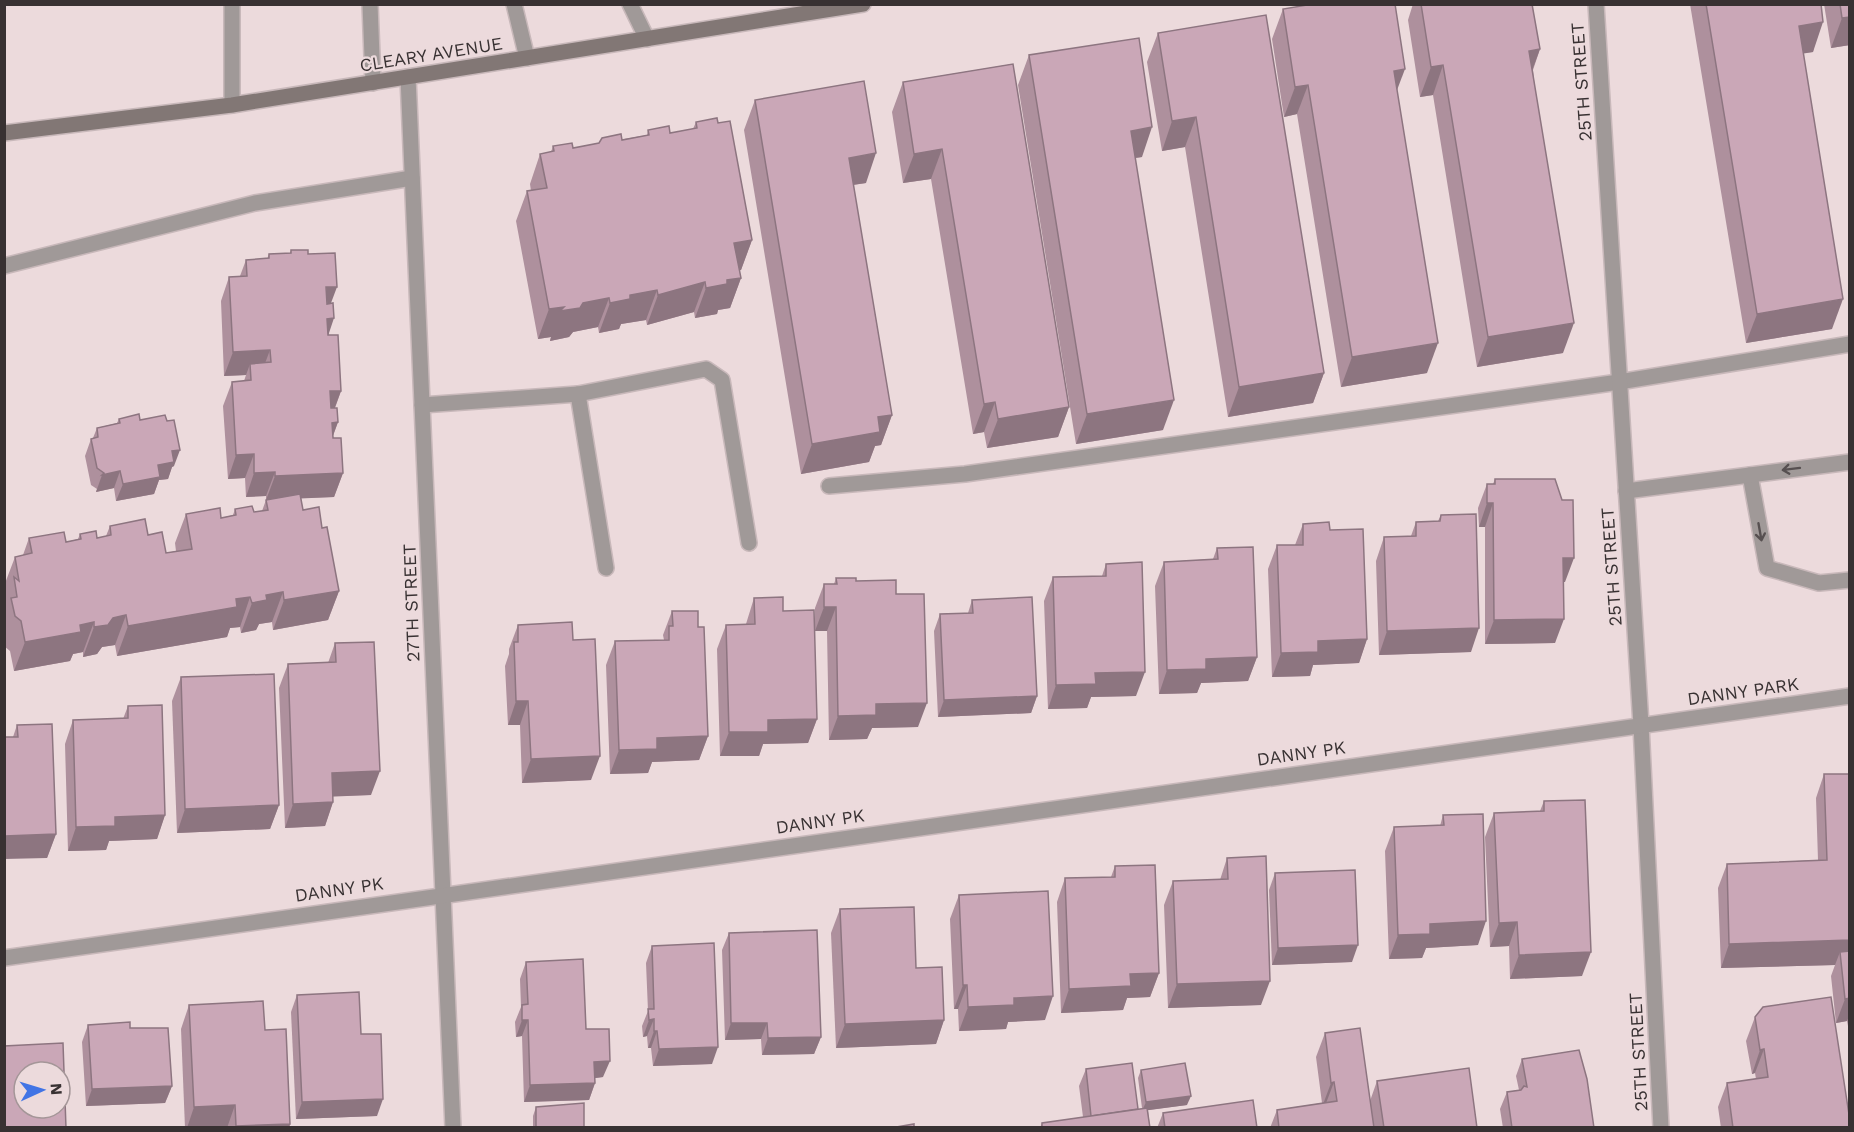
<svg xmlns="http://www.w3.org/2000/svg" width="1854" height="1132" viewBox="0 0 1854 1132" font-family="'Work Sans',sans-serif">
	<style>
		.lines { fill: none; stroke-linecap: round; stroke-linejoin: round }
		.lane-casing { stroke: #c8b8ba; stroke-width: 18 }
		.street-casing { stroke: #c8b8ba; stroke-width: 18 }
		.secondary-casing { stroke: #c8b8ba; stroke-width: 18 }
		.lane { stroke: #a09998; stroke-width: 15 }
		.street { stroke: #a09998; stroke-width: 15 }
		.secondary { stroke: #827775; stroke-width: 15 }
		.wall { fill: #ae909d }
		.shaded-wall { fill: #8d7580 }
		.building { fill: #caa7b7; stroke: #8d7580; stroke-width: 1.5; fill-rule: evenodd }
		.oneway { stroke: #575051 }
		.labels { text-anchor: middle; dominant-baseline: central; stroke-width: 4.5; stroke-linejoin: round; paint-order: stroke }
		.street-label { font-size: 18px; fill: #383132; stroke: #ecdadc }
	</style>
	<rect width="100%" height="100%" fill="#ecdadc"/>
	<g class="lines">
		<g class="lane-casing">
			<g id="lane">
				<path d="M370,4L373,83"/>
				<path d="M514,4L527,58"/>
				<path d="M630,4L647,39"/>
				<path d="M4,266L255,203L412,178"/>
				<path d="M578,394L606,568"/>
				<path d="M422,405L578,394L706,369L722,380L749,543"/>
				<path d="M1750,475L1767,568L1819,583L1850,580"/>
				<path d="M829,486L965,474L1619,382L1850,344"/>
				<path d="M1626,491L1850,462"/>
			</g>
		</g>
		<g class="street-casing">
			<g id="street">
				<path d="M1596,4L1641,725L1661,1128"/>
				<path d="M408,77L453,1128"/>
				<path d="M232,105V4"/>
				<path d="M4,958L1850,696"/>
			</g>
		</g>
		<g class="secondary-casing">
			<path id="secondary" d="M4,133L232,105L863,4"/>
		</g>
		<use href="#lane" class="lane"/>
		<use href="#street" class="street"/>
		<use href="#secondary" class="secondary"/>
	</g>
	<g class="wall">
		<path d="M1413,4H1532L1540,49L1533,70L1563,353L1477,367L1433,95L1420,97L1408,20Z"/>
		<path d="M1690,4H1821L1813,52L1803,53L1832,329L1746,343Z"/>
		<path d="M1824,4H1850V45L1831,48Z"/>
		<path d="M1283,9L1397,91L1427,373L1341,387L1297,114L1284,117L1272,39Z"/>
		<path d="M1158,33L1324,373L1313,403L1228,417L1185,147L1162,151L1147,62Z"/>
		<path d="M1029,55L1142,157L1135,158L1163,430L1076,444L1018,85Z"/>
		<path d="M1013,64L1069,407L1058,437L987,448L984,432L973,434L931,179L903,183L892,112L903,82Z"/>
		<path d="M755,100L866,183L853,185L892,415L881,445L875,446L869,462L801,474L744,130Z"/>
		<path d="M696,122L752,240L741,270H739L741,278L730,308L718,310L717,314L695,318L694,312L647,325L646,320L621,324L619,329L599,333L598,327L573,332L569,337L550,341L551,337L538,339L516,221L527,191H531L530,184L540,154L551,152L553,146L573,148L647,135L648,130L670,133L693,129Z"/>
		<path d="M291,250L308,254L331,304L328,335L341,391L335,408L338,422L333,436L343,473L334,497L301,498L303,510L322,528L339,591L328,620L273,630L272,622L259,624L256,630L241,633L240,627L230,628L227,637L117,656L115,645L102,647L97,654L83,657V652L73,654L70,661L14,671L10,651L4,646V604L6,599L4,586L15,557L23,555L29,538L66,542L78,539L80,534L97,538L106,536L110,526L148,535L166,553L176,551L175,543L186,514L221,518L233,515L235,509L254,512L262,511L266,500L270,499L266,500V496L246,497L245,478L228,479L223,406L232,382L244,381L246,375L224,376L221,301L229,277L240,276L246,260L267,259L269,254L290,253Z"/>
		<path d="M119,419L140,420L174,466L172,467L168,479L159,480L154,494L116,501L114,488L96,492L97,489L91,485L85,456L91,439L93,438L97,428L117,423Z"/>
		<path d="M1495,479L1565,582H1563L1555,643L1485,644V527H1479L1478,508L1487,484H1493Z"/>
		<path d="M1441,515L1471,652L1379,655L1376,561L1384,537L1411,536L1416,522L1438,521Z"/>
		<path d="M1303,524L1330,530L1367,639L1359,663L1313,665L1310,676L1272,677L1268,569L1277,545H1295Z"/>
		<path d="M1217,548L1257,657L1248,681L1201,683L1197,693L1159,694L1155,586L1164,562L1213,559Z"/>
		<path d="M1106,564L1136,696L1091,697L1087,708L1048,709L1044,601L1053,577L1102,576Z"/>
		<path d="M836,578L856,581L896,594L918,727L872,728L867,739L829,740L827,631H815V608L824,584H834Z"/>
		<path d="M754,598L783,611L817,719L808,743L763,744L759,756H720L717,649L726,625L746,624Z"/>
		<path d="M972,600L1037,696L1031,713L938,717L934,631L940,614L968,613Z"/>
		<path d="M672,611L698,627L708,736L699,760L652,762L648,773L610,774L606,665L615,641L664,640L663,635Z"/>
		<path d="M518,625L573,640L591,780L522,783L520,725H508L505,666L509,654V649Z"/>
		<path d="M335,643L371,795L333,796V802L325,826L285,828L279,688L288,664L328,663Z"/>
		<path d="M181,677L279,805L270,829L177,833L172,701Z"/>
		<path d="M128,706L165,815L157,839L109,841L106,850L68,851L65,744L73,720L123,719Z"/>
		<path d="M17,725L56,834L47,858L13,737Z"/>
		<path d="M1824,774H1850V1036L1847,1021L1836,1023L1831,976L1835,965L1721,968L1718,888L1727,864L1818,860L1816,798Z"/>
		<path d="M1544,801L1582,976L1510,979L1509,946L1490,947L1485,837L1494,813L1540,811Z"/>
		<path d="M1443,815L1478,945L1426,948L1422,958L1389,959L1385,851L1394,827L1440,826Z"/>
		<path d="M1227,858L1261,1005L1168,1008L1164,905L1173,881L1220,880Z"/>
		<path d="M1115,866L1159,973L1150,997L1127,998L1123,1010L1061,1013L1057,902L1065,878L1111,877Z"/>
		<path d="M1275,873L1352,962L1272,965L1269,890Z"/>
		<path d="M959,895L1045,1020L1008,1022L1006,1029L959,1031L958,1009H954L950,919Z"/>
		<path d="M840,909L916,968L944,1020L936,1044L836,1048L831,933Z"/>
		<path d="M729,933L821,1037L814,1054L762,1055L761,1039L725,1040L722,950Z"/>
		<path d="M652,946L712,1064L653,1066L651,1048H648L647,1036L643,1037L642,1026L648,1011L646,963Z"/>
		<path d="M526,962L586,1029L603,1077L595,1078V1083L589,1100L524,1102L522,1036L516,1037L515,1022L521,1007L520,979Z"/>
		<path d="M297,995L361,1034L377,1116L296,1119L291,1012Z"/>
		<path d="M189,1005L265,1030L290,1124L289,1128H185L181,1029Z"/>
		<path d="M1755,1017L1850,1128H1721L1718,1107L1727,1083L1756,1079L1755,1073L1752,1074L1746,1041Z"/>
		<path d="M88,1025L130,1028L172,1086L165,1103L86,1106L82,1042Z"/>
		<path d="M1325,1033L1370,1101L1377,1081L1477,1128H1270L1277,1110L1322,1103L1316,1057Z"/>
		<path d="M1522,1059L1594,1128H1503L1500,1109L1507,1092L1519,1090L1516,1076Z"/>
		<path d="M1086,1069L1138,1109L1142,1108L1138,1078L1141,1070L1187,1105L1148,1110L1150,1128H1040L1042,1123L1083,1117L1079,1086Z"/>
		<path d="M536,1107L584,1128H533V1116Z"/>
		<path d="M1163,1113L1257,1128H1157Z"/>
	</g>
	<g class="shaded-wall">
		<path d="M1850,17V45L1831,48L1842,18Z"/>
		<path d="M1823,22L1813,52L1788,56L1799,26Z"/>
		<path d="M1540,49L1529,79V51Z"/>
		<path d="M1443,65L1433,95L1420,97L1431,67Z"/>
		<path d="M1405,69L1394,98V71Z"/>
		<path d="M1308,85L1297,114L1284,117L1295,87Z"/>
		<path d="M1196,117L1185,147L1162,151L1172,121Z"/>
		<path d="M1152,127L1142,157L1120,160L1131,131Z"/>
		<path d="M942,149L931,179L903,183L914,154Z"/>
		<path d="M876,153L866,183L838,187L849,158Z"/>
		<path d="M752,240L741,270L724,273L734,243Z"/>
		<path d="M741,278L730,308L718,310L717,314L695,318L706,288L727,280Z"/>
		<path d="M705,282L694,312L647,325L658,295Z"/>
		<path d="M326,287H337L328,311Z"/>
		<path d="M657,290L646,320L621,324L619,329L599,333L610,303L630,295Z"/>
		<path d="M609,298L598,327L573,332L569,337L550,341L551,337L538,339L549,309Z"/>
		<path d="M1843,299L1832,329L1746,343L1757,314Z"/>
		<path d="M334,318L326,342L327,319Z"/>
		<path d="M1574,323L1563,353L1477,367L1488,337Z"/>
		<path d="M1438,343L1427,373L1341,387L1352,357Z"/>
		<path d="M270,350L261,374L250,364L246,375L224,376L233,352Z"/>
		<path d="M1324,373L1313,403L1228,417L1239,387Z"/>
		<path d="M330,391H341L332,415H322Z"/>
		<path d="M1174,400L1163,430L1076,444L1087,414Z"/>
		<path d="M995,402L984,432L973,434L984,404Z"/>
		<path d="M1069,407L1058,437L987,448L998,419Z"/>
		<path d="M892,415L881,445L875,446L869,462L801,474L812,444L878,417Z"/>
		<path d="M338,422L329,446L332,423Z"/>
		<path d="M180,450L174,466L172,467L168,479L159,480L154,494L116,501L123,484L158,465L172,451Z"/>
		<path d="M254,454L245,478L228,479L236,455Z"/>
		<path d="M120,471L114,488L96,492L102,475Z"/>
		<path d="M275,472L266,496L246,497L254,473Z"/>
		<path d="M343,473L334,497L266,500L275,476Z"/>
		<path d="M1487,503H1493L1485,527H1479Z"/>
		<path d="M1563,558H1574L1565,582H1554Z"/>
		<path d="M339,591L328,620L273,630L284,600Z"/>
		<path d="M283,592L272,622L259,624L256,630L241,633L252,603L266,595Z"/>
		<path d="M250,597L240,627L230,628L227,637L117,656L128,626L236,599Z"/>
		<path d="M824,607H836L827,631H815Z"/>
		<path d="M126,615L115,645L102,647L97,654L83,657L94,627L113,618Z"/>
		<path d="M1564,619L1555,643L1485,644L1494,620Z"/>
		<path d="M94,622L83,652L73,654L70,661L14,671L25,642L80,625Z"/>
		<path d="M1479,628L1471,652L1379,655L1387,631Z"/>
		<path d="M1367,639L1359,663L1313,665L1310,676L1272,677L1281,653L1318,641Z"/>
		<path d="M1257,657L1248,681L1201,683L1197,693L1159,694L1167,670L1206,659Z"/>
		<path d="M1145,672L1136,696L1091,697L1087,708L1048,709L1056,685L1095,673Z"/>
		<path d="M1037,696L1031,713L938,717L944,700Z"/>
		<path d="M516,701H528L520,725H508Z"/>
		<path d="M927,703L918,727L872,728L867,739L829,740L838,716L876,704Z"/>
		<path d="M817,719L808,743L763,744L759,756H720L729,732L768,720Z"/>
		<path d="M708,736L699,760L652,762L648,773L610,774L619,750L657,738Z"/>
		<path d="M600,756L591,780L522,783L531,759Z"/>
		<path d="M380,771L371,795L323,797L332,773Z"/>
		<path d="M333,802L325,826L285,828L293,804Z"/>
		<path d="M279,805L270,829L177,833L185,809Z"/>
		<path d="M165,815L157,839L109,841L106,850L68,851L76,827L115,817Z"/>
		<path d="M56,834L47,858L4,859L5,836Z"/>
		<path d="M1486,921L1478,945L1426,948L1422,958L1389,959L1398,935L1430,924Z"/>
		<path d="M1517,922L1509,946L1490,947L1499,923Z"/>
		<path d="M1850,940V964L1840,952L1835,965L1721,968L1729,944Z"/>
		<path d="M1358,945L1352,962L1272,965L1278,948Z"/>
		<path d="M1591,952L1582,976L1510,979L1519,955Z"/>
		<path d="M1159,973L1150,997L1127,998L1123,1010L1061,1013L1069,989L1130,974Z"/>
		<path d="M1270,981L1261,1005L1168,1008L1177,984Z"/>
		<path d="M963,985H967L958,1009H954Z"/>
		<path d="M1053,996L1045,1020L1008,1022L1006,1029L959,1031L968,1007L1014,998Z"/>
		<path d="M1850,998V1014L1847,1021L1836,1023L1845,999Z"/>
		<path d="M654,1019L647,1036L643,1037L649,1020Z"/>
		<path d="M522,1020H528L522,1036L516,1037Z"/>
		<path d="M944,1020L936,1044L836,1048L845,1024Z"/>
		<path d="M731,1023H767L761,1039L725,1040Z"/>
		<path d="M654,1031H657L651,1048H648Z"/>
		<path d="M821,1037L814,1054L762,1055L768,1038Z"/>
		<path d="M718,1047L712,1064L653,1066L659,1049Z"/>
		<path d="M1764,1049L1755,1073L1752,1074L1760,1050Z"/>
		<path d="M610,1061L603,1077L588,1079L594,1062Z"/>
		<path d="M1334,1082L1325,1106L1322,1107L1331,1083Z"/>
		<path d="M595,1083L589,1100L524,1102L530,1085Z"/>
		<path d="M172,1086L165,1103L86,1106L92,1089Z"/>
		<path d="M1191,1096L1187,1105L1142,1111L1146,1102Z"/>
		<path d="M383,1099L377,1116L296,1119L302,1102Z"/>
		<path d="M235,1105L227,1128H187L194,1107Z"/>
		<path d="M290,1124L289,1128H235L236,1126Z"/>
	</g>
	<g class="building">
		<path d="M1313,4H1395L1405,69L1394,71L1438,343L1352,357L1308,85L1295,87L1283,9Z"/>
		<path d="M1421,4H1532L1540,49L1529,51L1574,323L1488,337L1443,65L1431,67Z"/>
		<path d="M1706,4H1821L1823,22L1799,26L1843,299L1757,314Z"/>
		<path d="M1840,4H1850V17L1842,18Z"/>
		<path d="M1266,15L1324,373L1239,387L1196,117L1172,121L1158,33Z"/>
		<path d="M1139,38L1152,127L1131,131L1174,400L1087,414L1029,55Z"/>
		<path d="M1013,64L1069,407L998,419L995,402L984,404L942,149L914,154L903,82Z"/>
		<path d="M864,81L876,153L849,158L892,415L878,417L880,432L812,444L755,100Z"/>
		<path d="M717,118L718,123L730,121L752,240L734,243L741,278L727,280V284L706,288L705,282L658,295L657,290L630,295V299L610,303L609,298L583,303L580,308L560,311L564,307L549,309L527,191L547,188L540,154L554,151L553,146L572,143L573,148L599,143L602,138L621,134L622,140L649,135L648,130L669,126L670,133L697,128L696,122Z"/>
		<path d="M291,250H308V254L335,253L337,287H326L327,304L333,303L334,318L327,319L328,335H338L341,391H330L331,408H337L338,422L332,423L333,438H341L343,473L275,476V472L254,473V454L236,455L232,382L251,380L250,364L271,362L270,350L233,352L229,277L247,276L246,260L269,258V254L291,253Z"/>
		<path d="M139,414L140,420L165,415L167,421L174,420L180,450L172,451L174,462L158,465L160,477L123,484L120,471L102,475L104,473L97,468L91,439L98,437L97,428L120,423L119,419Z"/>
		<path d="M1495,479H1555L1562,500H1573L1574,558H1563L1564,619L1494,620L1493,503H1487V484H1495Z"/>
		<path d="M300,494L303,510L319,507L322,528L327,527L339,591L284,600L283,592L266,595L267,600L252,603L250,597L236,599L237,607L128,626L126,615L113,618L108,625L94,627V622L80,625L81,632L25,642L21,621L15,616L11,598L17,597L14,577L19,581L15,557L32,553L29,538L64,532L66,542L81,539L80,534L96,531L97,538L111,535L110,526L145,519L148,535L162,532L166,553L192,549L186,514L220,508L221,518L236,515L235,509L252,506L254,512L268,510L266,500Z"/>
		<path d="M1476,514L1479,628L1387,631L1384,537L1416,536V522L1440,521L1441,515Z"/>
		<path d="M1329,522L1330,530L1363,529L1367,639L1318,641V652L1281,653L1277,545H1303V524Z"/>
		<path d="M1253,547L1257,657L1206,659V669L1167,670L1164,562L1218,559L1217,548Z"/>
		<path d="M1142,562L1145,672L1095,673L1096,684L1056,685L1053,577L1106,576V564Z"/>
		<path d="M836,578H856V581L896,580V594H924L927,703L876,704V715L838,716L836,607H824V584H837Z"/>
		<path d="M783,597V611L814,610L817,719L768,720V732H729L726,625L755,624L754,598Z"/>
		<path d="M1032,597L1037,696L944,700L940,614L973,613L972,600Z"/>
		<path d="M672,611H698V627H704L708,736L657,738V749L619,750L615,641L669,640V626H673Z"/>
		<path d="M572,622L573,640L595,639L600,756L531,759L528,701H516L514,642H518V625Z"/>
		<path d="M374,642L380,771L332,773L333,802L293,804L288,664L336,662L335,643Z"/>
		<path d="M274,674L279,805L185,809L181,677Z"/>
		<path d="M162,705L165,815L115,817V826L76,827L73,720L128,718V706Z"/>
		<path d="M52,724L56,834L5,836L4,848V737H18L17,725Z"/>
		<path d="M1824,774H1850V940L1729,944L1727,864L1827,860Z"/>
		<path d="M1585,800L1591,952L1519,955L1517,922L1499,923L1494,813L1544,811V801Z"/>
		<path d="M1483,814L1486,921L1430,924V934L1398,935L1394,827L1444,825L1443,815Z"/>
		<path d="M1266,856L1270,981L1177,984L1173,881L1228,879L1227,858Z"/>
		<path d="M1155,865L1159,973L1130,974L1131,986L1069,989L1065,878L1115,877V866Z"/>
		<path d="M1355,870L1358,945L1278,948L1275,873Z"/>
		<path d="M1048,891L1053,996L1014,998V1005L968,1007L967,985H963L959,895Z"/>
		<path d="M914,907L916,968L942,967L944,1020L845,1024L840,909Z"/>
		<path d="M817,930L821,1037L768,1038L767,1023H731L729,933Z"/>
		<path d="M714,943L718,1047L659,1049L657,1031H654V1019L649,1020L648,1009H654L652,946Z"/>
		<path d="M1850,951V998L1845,999L1840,952Z"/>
		<path d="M583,959L586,1029H609L610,1061L594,1062L595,1083L530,1085L528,1020H522V1005L528,1004L526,962Z"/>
		<path d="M359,992L361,1034H381L383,1099L302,1102L297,995Z"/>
		<path d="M1831,997L1850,1121V1128H1733L1727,1083L1768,1077L1764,1049L1760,1050L1755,1017L1763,1007Z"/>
		<path d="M263,1001L265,1030L286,1029L290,1124L236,1126L235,1105L194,1107L189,1005Z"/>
		<path d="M130,1022V1028H168L172,1086L92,1089L88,1025Z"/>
		<path d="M1360,1028L1374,1128H1279L1277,1110L1337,1101L1334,1082L1331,1083L1325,1033Z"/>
		<path d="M63,1043L66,1128H4V1046ZM24,1072H60V1108H24Z"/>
		<path d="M1579,1050L1587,1079L1594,1128H1512L1507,1092L1521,1090L1524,1086L1527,1087L1522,1059Z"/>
		<path d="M1132,1063L1138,1109L1091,1116L1086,1069Z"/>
		<path d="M1185,1063L1191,1096L1146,1102L1141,1070Z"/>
		<path d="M1469,1068L1477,1128H1384L1377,1081Z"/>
		<path d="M1253,1100L1257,1128H1165L1163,1113Z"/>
		<path d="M584,1103V1128H536V1107Z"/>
		<path d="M1147,1108L1150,1128H1042V1123Z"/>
		<path d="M914,1124V1128H897V1127Z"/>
	</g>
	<defs><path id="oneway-shaft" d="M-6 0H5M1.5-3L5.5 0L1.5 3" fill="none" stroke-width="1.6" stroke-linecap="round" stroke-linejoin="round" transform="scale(1.5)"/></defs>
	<g class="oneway">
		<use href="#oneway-shaft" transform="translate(1791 469) rotate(173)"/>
		<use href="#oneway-shaft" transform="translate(1760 532) rotate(80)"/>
	</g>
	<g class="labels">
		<g class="street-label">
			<text transform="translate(431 54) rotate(-9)">CLEARY AVENUE</text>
			<text transform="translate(1581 82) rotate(-94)">25TH STREET</text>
			<text transform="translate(1611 567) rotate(-94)">25TH STREET</text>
			<text transform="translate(411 603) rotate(-92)">27TH STREET</text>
			<text transform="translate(1743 691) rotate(-8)">DANNY PARK</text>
			<text transform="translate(1301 753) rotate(-8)">DANNY PK</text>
			<text transform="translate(820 821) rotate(-8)">DANNY PK</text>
			<text transform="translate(339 889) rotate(-8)">DANNY PK</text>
			<text transform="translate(1638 1052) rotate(-93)">25TH STREET</text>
		</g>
	</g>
	<rect width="1854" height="1132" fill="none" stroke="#383132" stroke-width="12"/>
	<g transform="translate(42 1090) rotate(86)"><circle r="28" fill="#ecdadc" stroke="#a49698" stroke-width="1.5"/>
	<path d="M0-4.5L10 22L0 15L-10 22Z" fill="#4174e5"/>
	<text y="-9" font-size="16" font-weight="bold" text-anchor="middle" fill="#383132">N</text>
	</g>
</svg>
